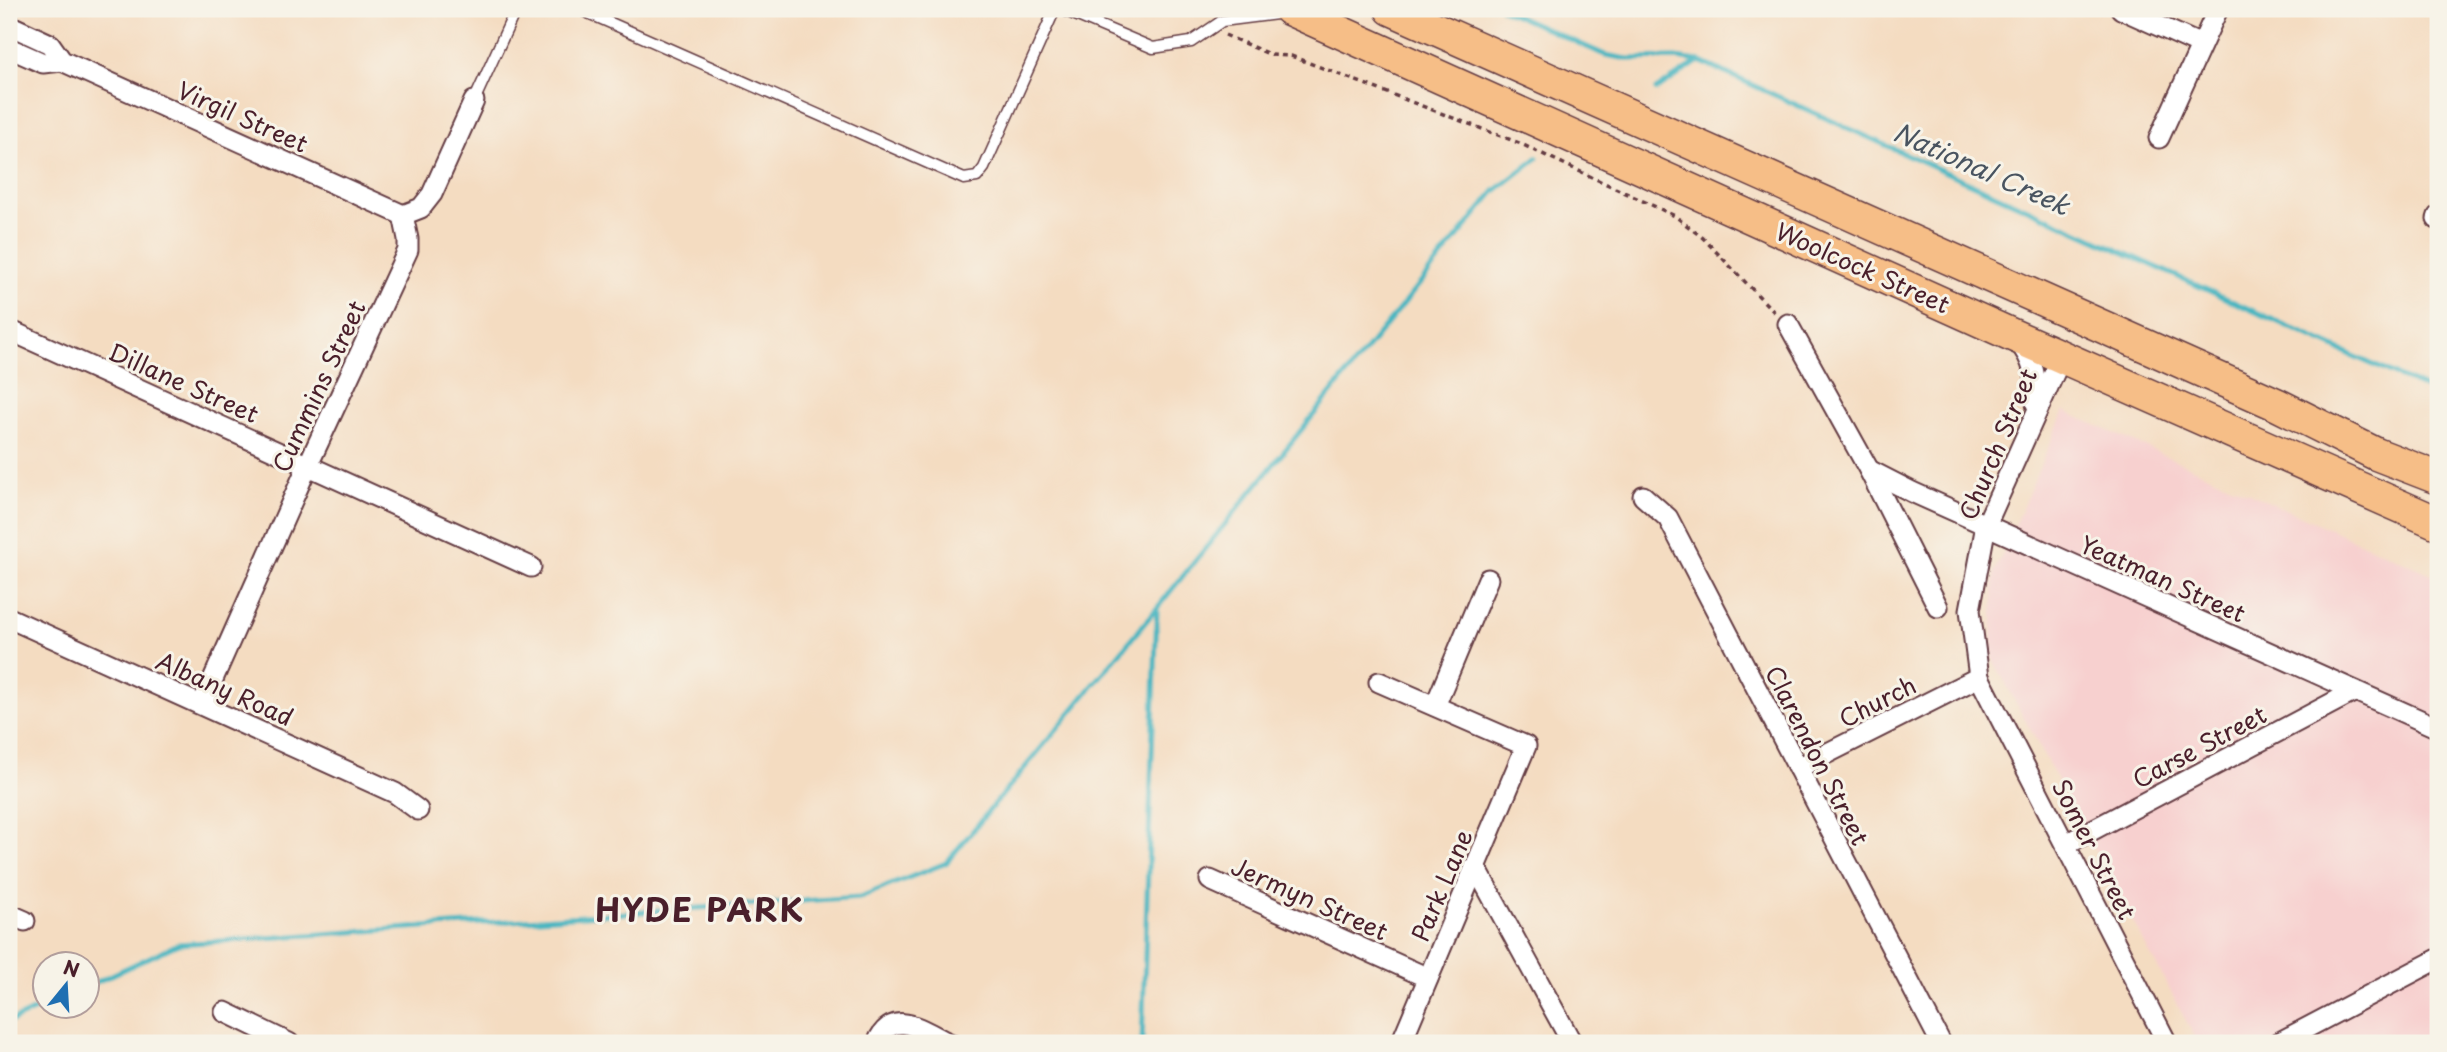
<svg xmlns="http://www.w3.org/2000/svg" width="2447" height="1052" viewBox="0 0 2447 1052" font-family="'Playpen Sans',sans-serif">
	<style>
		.built { fill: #f7d0cf }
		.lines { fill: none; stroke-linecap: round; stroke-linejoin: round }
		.stream { stroke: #48b6c1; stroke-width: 5 }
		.lane-casing { stroke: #643b42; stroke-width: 13 }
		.street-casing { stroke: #643b42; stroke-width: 23 }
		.primary-casing { stroke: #643b42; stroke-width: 35 }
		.path { stroke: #643b42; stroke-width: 3.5; stroke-dasharray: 5 5; stroke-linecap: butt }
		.lane { stroke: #fff; stroke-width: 10 }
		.street { stroke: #fff; stroke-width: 19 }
		.primary { stroke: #f6be87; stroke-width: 32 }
		.labels { text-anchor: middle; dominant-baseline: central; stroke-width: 6; stroke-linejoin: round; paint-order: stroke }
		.street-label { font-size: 24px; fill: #4a1f2b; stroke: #f7f3e8 }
		.water-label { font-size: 26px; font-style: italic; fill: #495460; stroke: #f7f3e8 }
		.district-label { font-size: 32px; font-weight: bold; letter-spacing: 2px; fill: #4a1f2b; stroke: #f7f3e8 }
	</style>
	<rect width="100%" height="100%" fill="#f7f3e8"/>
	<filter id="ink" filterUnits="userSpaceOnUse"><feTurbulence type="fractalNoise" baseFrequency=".0143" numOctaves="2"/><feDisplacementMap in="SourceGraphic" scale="14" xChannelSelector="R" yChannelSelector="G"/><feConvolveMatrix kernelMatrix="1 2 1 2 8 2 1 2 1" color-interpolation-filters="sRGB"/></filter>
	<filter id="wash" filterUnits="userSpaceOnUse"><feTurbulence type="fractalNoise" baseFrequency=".00686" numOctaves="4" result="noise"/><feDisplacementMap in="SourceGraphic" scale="28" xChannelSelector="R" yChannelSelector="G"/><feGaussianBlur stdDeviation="1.57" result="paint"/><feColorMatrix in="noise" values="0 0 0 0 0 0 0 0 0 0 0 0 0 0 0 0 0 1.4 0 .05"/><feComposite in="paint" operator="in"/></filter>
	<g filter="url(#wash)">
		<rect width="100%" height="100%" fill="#f4dcc1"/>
		<path class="built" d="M2064,411L2438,577V1043H2198L1992,658L1994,573Z"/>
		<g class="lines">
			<g class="stream">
				<path d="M1502,9L1605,55L1628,59L1675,58L1699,61L2438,394"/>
				<path d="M1656,90L1699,61"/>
				<path d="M88,986L178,944L860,897L946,863L1157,608L1495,191L1537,158"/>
				<path d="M9,1022L46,1005"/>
				<path d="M1142,1043L1157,609"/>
			</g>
		</g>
	</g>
	<g filter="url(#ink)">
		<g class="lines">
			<g class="lane-casing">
				<g id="lane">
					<path d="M579,9L964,179L977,177L984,168L1055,9"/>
					<path d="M1061,9L1153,48L1191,42L1222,21L1285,13"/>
					<path d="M474,101L516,9"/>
				</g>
			</g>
			<g class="street-casing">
				<g id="street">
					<path d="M2121,9L2201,45"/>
					<path d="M9,25L50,44L62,61L403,215"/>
					<path d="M9,48L43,63L62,61"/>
					<path d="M2159,138L2218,9"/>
					<path d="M403,215L421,208L432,194L474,101"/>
					<path d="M2437,219L2438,216"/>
					<path d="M1788,324L1869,470L1938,607"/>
					<path d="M9,330L531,567"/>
					<path d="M2018,341C2034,361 2037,378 2036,404"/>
					<path d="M2062,356L1986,525L1970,610L1979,677L2167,1043"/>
					<path d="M1869,470L1912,492L2438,728"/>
					<path d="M1643,496L1668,518L1941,1043"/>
					<path d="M9,618L395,793L418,810"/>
					<path d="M1379,682L1526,746L1401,1043"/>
					<path d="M202,704L308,465L408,250V239L403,215"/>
					<path d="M1435,706L1488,579"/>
					<path d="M1798,768L1979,677"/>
					<path d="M2066,844L2355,691"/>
					<path d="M1475,866L1572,1043"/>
					<path d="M1210,880L1428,978"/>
					<path d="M9,914L25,921"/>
					<path d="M225,1012L289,1043"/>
					<path d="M877,1043C893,1006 923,1031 949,1043"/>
					<path d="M2278,1043L2438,959"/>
				</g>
			</g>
			<g class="primary-casing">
				<g id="primary">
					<path d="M1289,9L2010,334L2438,523"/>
					<path d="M1391,9L2276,404L2376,454L2438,478"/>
				</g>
			</g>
			<path class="path" d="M1225,35L1271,55L1291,56L1519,143L1675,216L1703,238L1775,313"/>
			<use href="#lane" class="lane"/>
			<use href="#street" class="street"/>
			<use href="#primary" class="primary"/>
		</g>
	</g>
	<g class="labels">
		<g class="street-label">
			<text transform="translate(243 116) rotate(24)">Virgil Street</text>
			<text transform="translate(1863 267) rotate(24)">Woolcock Street</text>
			<text transform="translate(184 382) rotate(24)">Dillane Street</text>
			<text transform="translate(318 386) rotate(-65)">Cummins Street</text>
			<text transform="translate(1997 444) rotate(-67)">Church Street</text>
			<text transform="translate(2163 578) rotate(24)">Yeatman Street</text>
			<text transform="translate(225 688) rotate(24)">Albany Road</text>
			<text transform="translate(1877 701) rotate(-27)">Church</text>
			<text transform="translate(2199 746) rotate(-28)">Carse Street</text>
			<text transform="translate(1818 755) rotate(63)">Clarendon Street</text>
			<text transform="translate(2095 849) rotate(63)">Somer Street</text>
			<text transform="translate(1441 885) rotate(-67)">Park Lane</text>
			<text transform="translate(1310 898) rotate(24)">Jermyn Street</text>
		</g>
		<g class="water-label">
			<text transform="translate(1982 168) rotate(24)">National Creek</text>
		</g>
		<g class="district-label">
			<text x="700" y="909">HYDE PARK</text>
		</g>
	</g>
	<rect width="2447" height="1052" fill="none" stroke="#f7f3e8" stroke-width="35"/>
	<g transform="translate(66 985) rotate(18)"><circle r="33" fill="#f7f3e8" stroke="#b29e9c" stroke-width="2"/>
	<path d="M0-5L12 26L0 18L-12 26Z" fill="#1f6fb2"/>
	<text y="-10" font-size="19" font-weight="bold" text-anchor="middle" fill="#4a1f2b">N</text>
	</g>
</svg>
